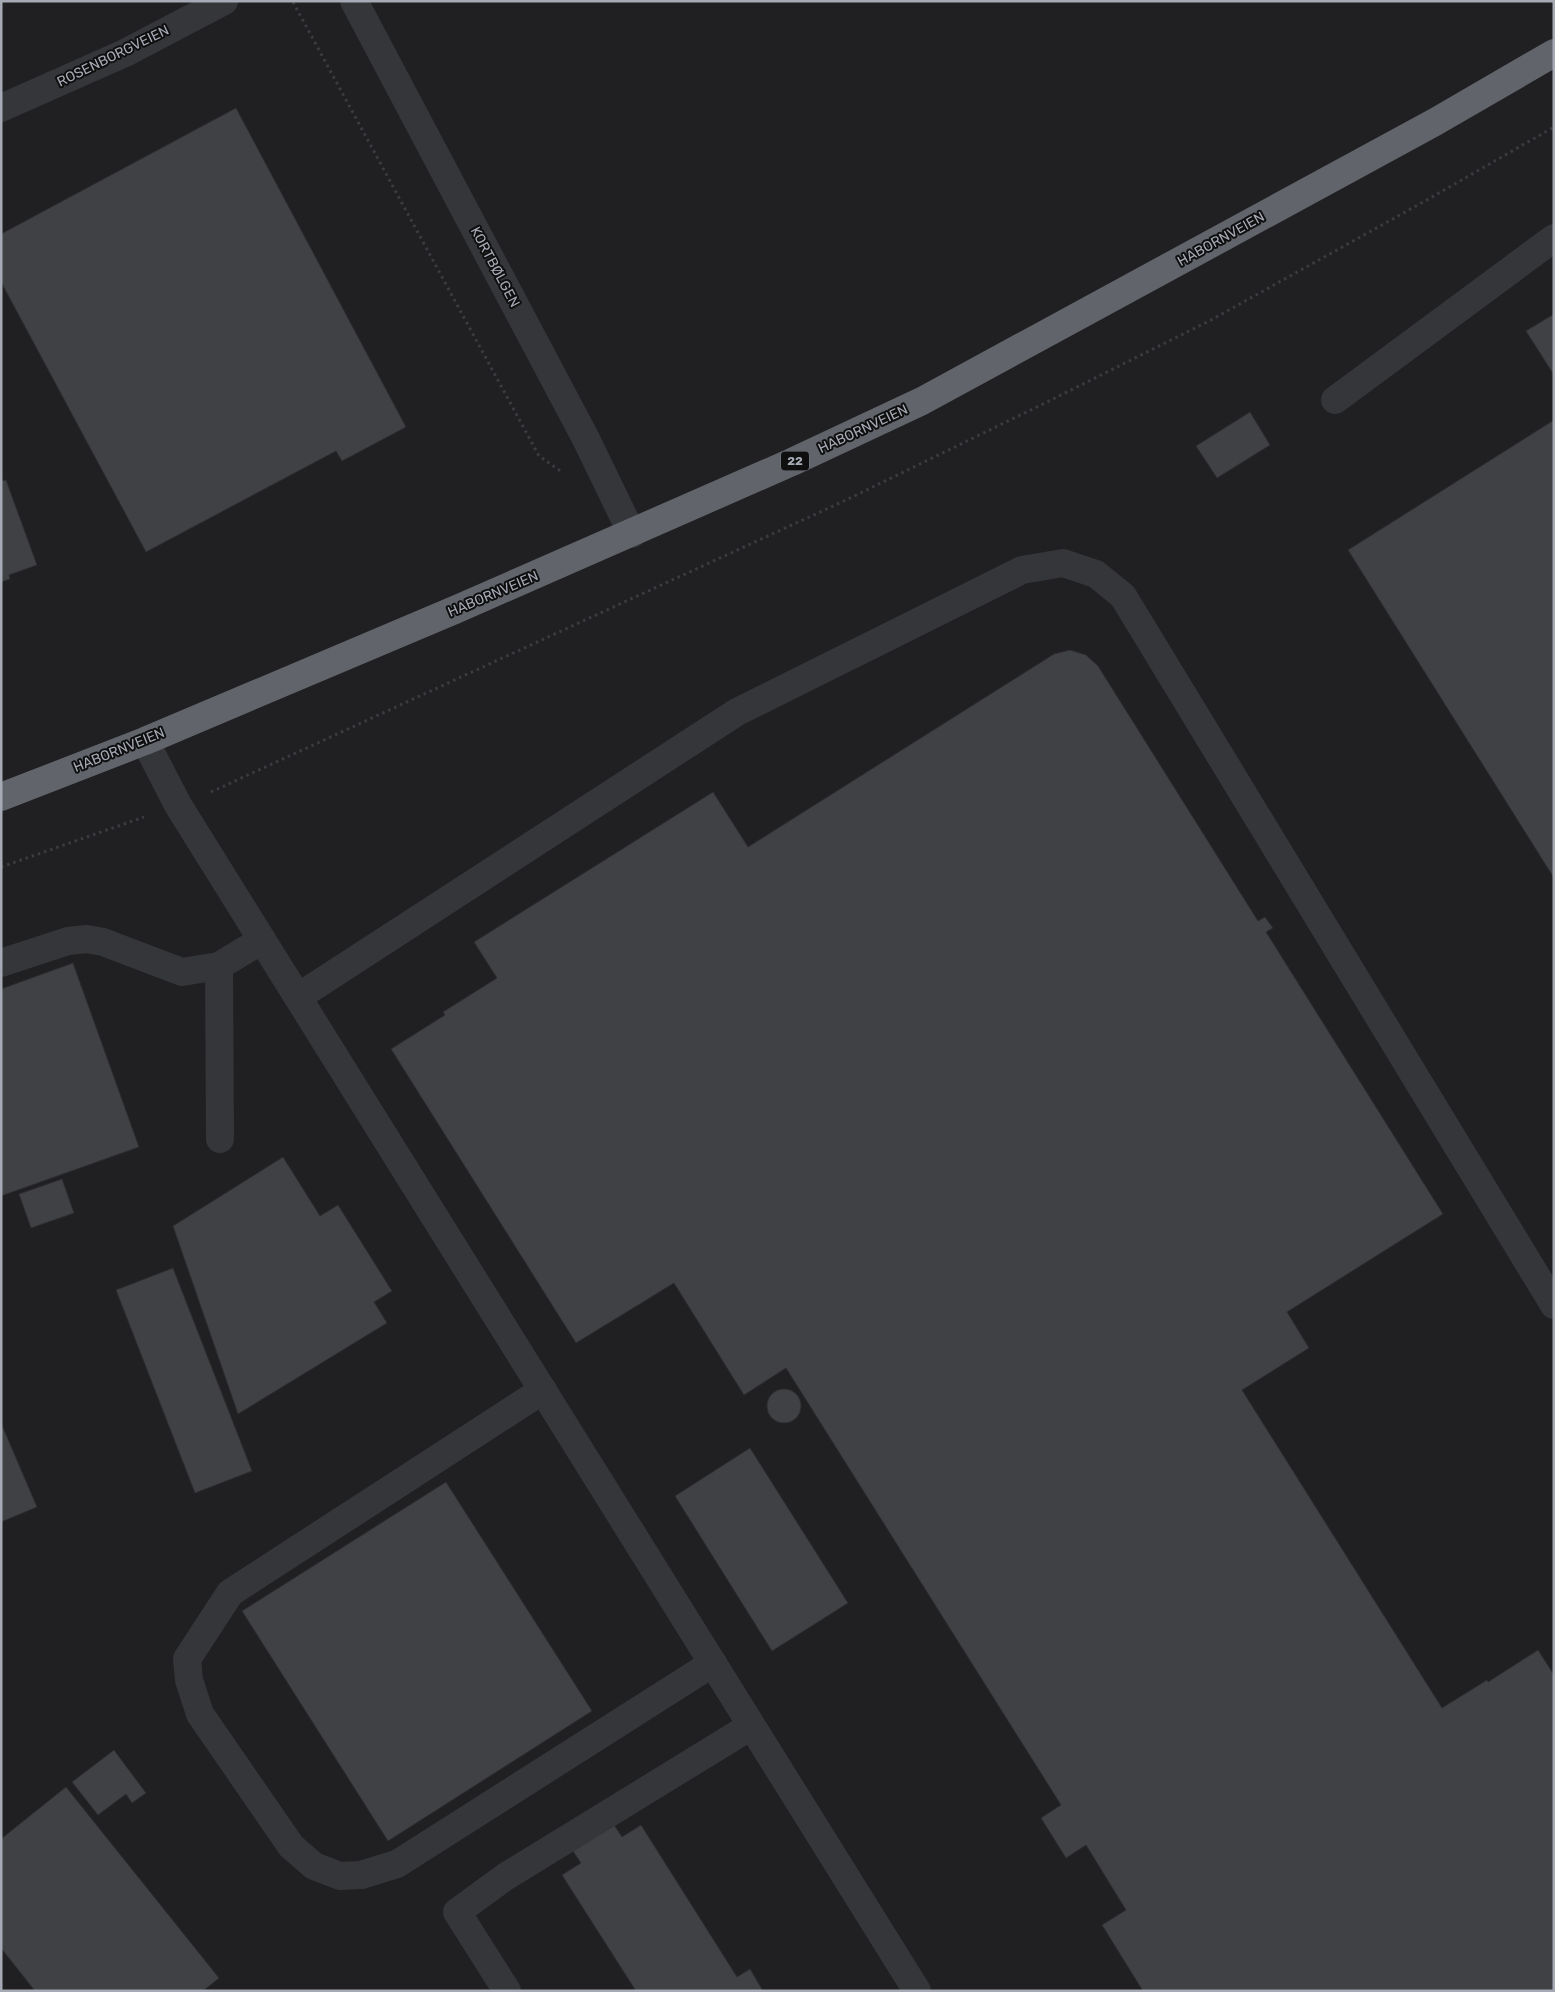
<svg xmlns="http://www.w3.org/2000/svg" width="1555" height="1992" viewBox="0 0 1555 1992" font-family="Rubik,sans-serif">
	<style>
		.built { fill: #202022 }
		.building { fill: #404145; stroke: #2e2e31 }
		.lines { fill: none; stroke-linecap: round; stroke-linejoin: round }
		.path { stroke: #3b3c41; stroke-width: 3; stroke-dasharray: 2.5 4; stroke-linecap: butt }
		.minor { stroke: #35363a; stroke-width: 28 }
		.highway { stroke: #61646b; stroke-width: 28 }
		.labels { text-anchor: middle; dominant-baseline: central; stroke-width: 4; stroke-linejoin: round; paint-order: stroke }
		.shield { fill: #0f0f10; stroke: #797c84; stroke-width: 1 }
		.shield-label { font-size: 12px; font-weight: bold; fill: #a6aab5 }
		.street-label { font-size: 14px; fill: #a6aab5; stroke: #0f0f10 }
	</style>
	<rect width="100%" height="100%" fill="#131315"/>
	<rect class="built" x="1" y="1" width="1553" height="1990"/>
	<g class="building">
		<path d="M236,108L406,427L342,461L336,451L146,552L1,282V234Z"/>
		<path d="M1554,314V375L1526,331Z"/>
		<path d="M1250,412L1270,445L1217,478L1196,446Z"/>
		<path d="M1554,420V878L1348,550Z"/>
		<path d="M6,480L37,565L9,575L10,579L1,582V481Z"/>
		<path d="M1070,650L1086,655L1098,666L1258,921L1265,917L1273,928L1266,932L1443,1214L1287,1312L1309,1348L1242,1390L1442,1708L1487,1680L1488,1682L1538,1650L1554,1675V1991H1143L1102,1925L1126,1910L1086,1845L1066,1858L1041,1818L1061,1805L786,1368L744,1395L674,1283L576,1343L391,1049L445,1015L443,1012L497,978L474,942L713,792L748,847L1054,654Z"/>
		<path d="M73,963L139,1147L1,1196V989Z"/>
		<path d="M283,1157L320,1216L338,1205L392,1291L374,1302L387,1323L238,1414L173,1226Z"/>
		<path d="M62,1179L74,1213L31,1228L19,1194Z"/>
		<path d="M173,1268L252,1471L195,1493L116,1290Z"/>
		<circle cx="784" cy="1406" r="17"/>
		<path d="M1,1423L37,1507L1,1522Z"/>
		<path d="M750,1448L848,1603L772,1651L675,1496Z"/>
		<path d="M446,1482L592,1711L388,1841L242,1611Z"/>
		<path d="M114,1750L146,1793L132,1803L126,1794L98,1815L72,1782Z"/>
		<path d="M66,1787L219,1978L203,1991H35L1,1948V1839Z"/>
		<path d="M612,1822L622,1837L641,1825L737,1977L750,1969L763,1991H636L562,1875L581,1863L571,1848Z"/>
	</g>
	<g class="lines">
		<g class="path">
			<path d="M293,2L539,456L562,472"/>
			<path d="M211,792L844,501L1045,403L1211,320L1425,201L1554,127"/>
			<path d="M1,867L144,817"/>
		</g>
		<g class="minor">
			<path d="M354,1L586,439L632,534"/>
			<path d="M1,108L125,53L224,1"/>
			<path d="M1335,400L1554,238"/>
			<path d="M145,741L178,805L917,1991"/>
			<path d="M1,963L68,941L87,939L103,942L182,972L219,966L262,940"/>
			<path d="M219,966L220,1139"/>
			<path d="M298,997L737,712L1022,570L1063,563L1096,574L1123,596L1554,1305"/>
			<path d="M543,1390L230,1593L187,1659L189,1680L200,1714L291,1846L314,1866L340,1876L361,1875L397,1864L713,1663"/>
			<path d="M507,1991L457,1912L505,1877L751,1726"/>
		</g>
		<path class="highway" d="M1,797L145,741L457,609L792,462L922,401L1435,122L1554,53"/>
	</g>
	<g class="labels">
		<rect class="shield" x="781" y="451.5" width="28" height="19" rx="4"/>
		<g class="shield-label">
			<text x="795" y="461">22</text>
		</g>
		<g class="street-label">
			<text transform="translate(113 56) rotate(-26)">ROSENBORGVEIEN</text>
			<text transform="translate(1221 239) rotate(-29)">HABORNVEIEN</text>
			<text transform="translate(495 267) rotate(62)">KORTBØLGEN</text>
			<text transform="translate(863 429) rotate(-25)">HABORNVEIEN</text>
			<text transform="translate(493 594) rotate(-23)">HABORNVEIEN</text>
			<text transform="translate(119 750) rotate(-22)">HABORNVEIEN</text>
		</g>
	</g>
	<rect width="1555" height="1992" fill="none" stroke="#a6aab5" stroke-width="5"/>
</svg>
